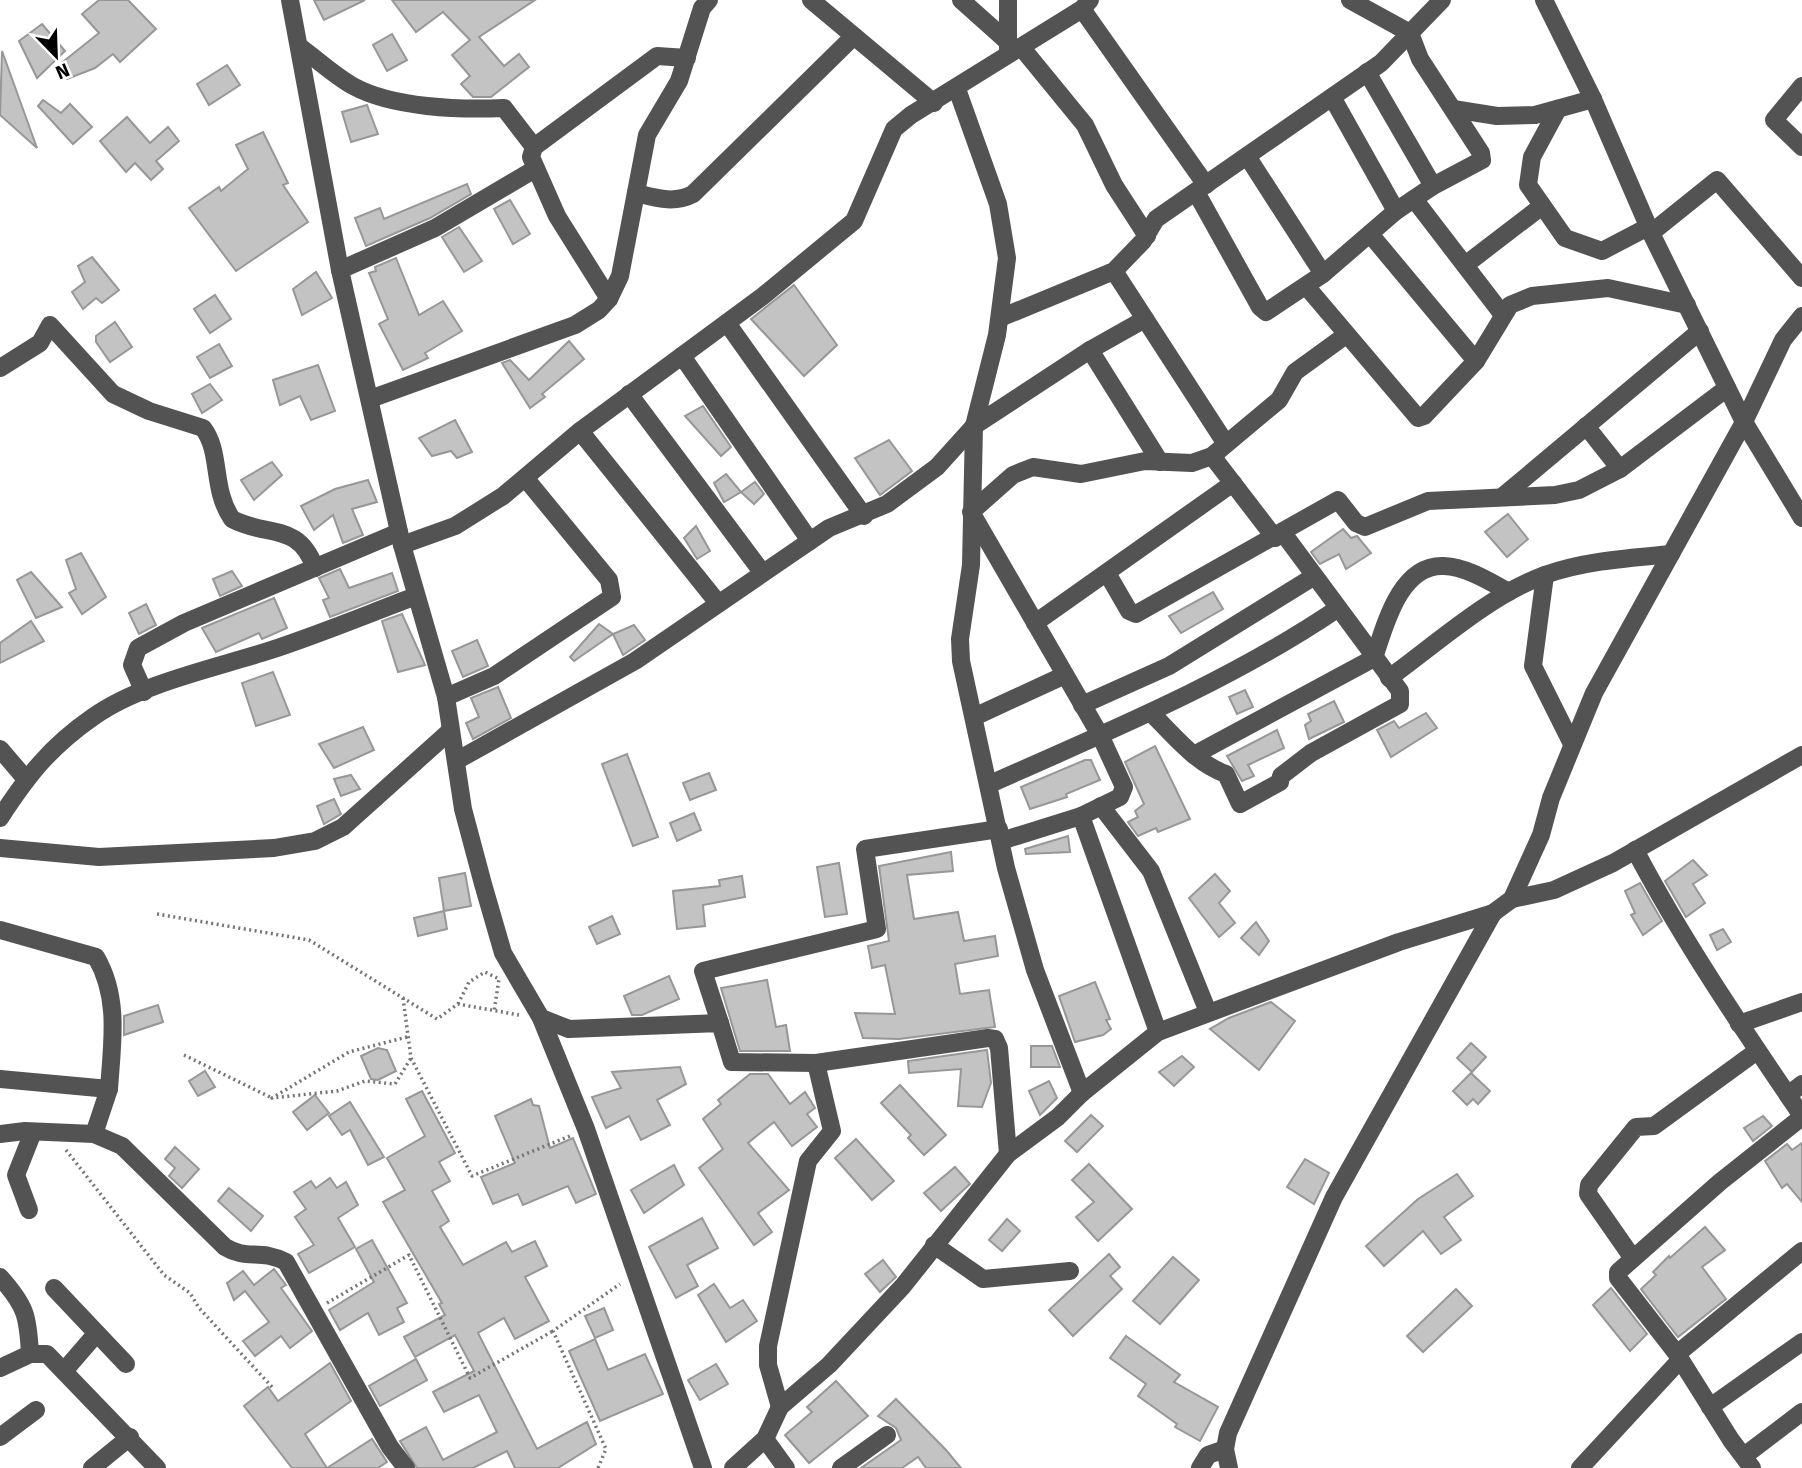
<svg xmlns="http://www.w3.org/2000/svg" width="1802" height="1468" viewBox="0 0 1802 1468" font-family="'Fira Sans',sans-serif">
	<style>
		.building { fill: #c3c3c3; stroke: #979797; stroke-width: 2 }
		.lines { fill: none; stroke-linecap: round; stroke-linejoin: round }
		.path { stroke: #757575; stroke-width: 3.5; stroke-dasharray: 2 3.5; stroke-linecap: butt }
		.minor { stroke: #535353; stroke-width: 18 }
	</style>
	<rect width="100%" height="100%" fill="#fff"/>
	<g class="building">
		<path d="M99,0H128L156,29L120,62L113,54L95,68L67,79L59,65L99,33L82,14Z"/>
		<path d="M314,0H365L324,20Z"/>
		<path d="M392,0H535L479,37L504,66L519,54L529,67L491,97H473L461,84L470,76L452,55L470,40L443,12L416,32Z"/>
		<path d="M42,24L65,51L37,78L19,41Z"/>
		<path d="M392,34L407,60L387,71L373,45Z"/>
		<path d="M2,51L37,148L0,115Z"/>
		<path d="M227,65L240,85L209,105L197,84Z"/>
		<path d="M43,100L61,113L70,104L92,127L73,144L38,106Z"/>
		<path d="M367,105L378,134L351,142L342,112Z"/>
		<path d="M127,117L150,143L168,127L179,141L156,161L163,169L151,180L135,163L126,172L100,141Z"/>
		<path d="M263,132L288,183L283,185L308,222L236,271L189,208L219,187L221,191L248,169L236,145Z"/>
		<path d="M467,184L471,194L430,218L366,246L355,218L380,208L384,219Z"/>
		<path d="M510,200L530,234L513,244L494,209Z"/>
		<path d="M459,227L482,261L464,272L442,237Z"/>
		<path d="M92,257L119,290L102,303L96,298L83,309L72,292L85,282L78,266Z"/>
		<path d="M396,258L419,315L443,301L462,331L425,353L428,358L403,370L379,324L388,319L369,273L376,271L375,267Z"/>
		<path d="M316,272L332,298L302,315L293,289Z"/>
		<path d="M794,285L837,345L804,376L751,319Z"/>
		<path d="M215,295L231,319L210,333L194,309Z"/>
		<path d="M115,322L132,347L110,362L96,342V336Z"/>
		<path d="M569,341L584,359L542,394L545,397L530,408L502,363L510,360L529,380Z"/>
		<path d="M219,344L232,366L210,378L197,357Z"/>
		<path d="M318,365L335,411L311,420L300,396L280,405L273,380Z"/>
		<path d="M210,384L222,400L202,413L192,394Z"/>
		<path d="M703,406L731,447L721,456L685,416Z"/>
		<path d="M455,420L472,452L457,458L451,451L432,456L419,438Z"/>
		<path d="M889,440L912,471L880,495L855,458Z"/>
		<path d="M272,462L282,475L254,500L241,480Z"/>
		<path d="M726,474L741,492L724,502L714,483Z"/>
		<path d="M368,480L377,502L352,509L363,535L343,543L333,515L314,530L301,506L335,489Z"/>
		<path d="M755,482L764,494L754,504L741,492Z"/>
		<path d="M1508,514L1528,539L1507,557L1485,532Z"/>
		<path d="M696,526L710,551L697,559L684,538Z"/>
		<path d="M1343,529L1351,538L1357,536L1371,553L1346,569L1339,554L1320,564L1311,552Z"/>
		<path d="M81,553L106,597L82,614L69,593L76,589L66,560Z"/>
		<path d="M340,569L349,588L392,573L398,591L330,617L323,600L329,598L319,578Z"/>
		<path d="M232,571L242,586L220,596L213,579Z"/>
		<path d="M31,572L54,598L62,607L36,618L17,580Z"/>
		<path d="M1213,592L1223,609L1181,633L1169,616Z"/>
		<path d="M274,598L287,628L262,639L259,633L216,652L202,628Z"/>
		<path d="M146,604L156,625L139,634L129,613Z"/>
		<path d="M402,614L425,665L398,672L382,621Z"/>
		<path d="M31,621L44,641L0,663V643Z"/>
		<path d="M599,624L613,634L574,661L570,657Z"/>
		<path d="M634,625L645,640L623,655L613,634Z"/>
		<path d="M477,640L488,666L463,677L452,651Z"/>
		<path d="M273,672L290,715L256,726L242,683Z"/>
		<path d="M498,687L511,718L473,739L466,723L479,717L471,698Z"/>
		<path d="M1245,690L1253,707L1237,714L1229,697Z"/>
		<path d="M1334,701L1344,722L1309,739L1305,725L1311,721L1308,714Z"/>
		<path d="M1426,713L1437,728L1391,757L1377,730L1394,721L1399,728Z"/>
		<path d="M363,727L374,750L334,768L319,744Z"/>
		<path d="M1277,730L1284,748L1248,765L1254,776L1242,781L1227,756Z"/>
		<path d="M1155,746L1190,819L1158,832L1156,828L1138,836L1128,822L1138,817L1135,811L1144,804L1125,762Z"/>
		<path d="M627,754L658,837L633,846L602,764Z"/>
		<path d="M1085,760H1091L1100,780L1066,794L1067,797L1030,809L1021,787Z"/>
		<path d="M709,773L716,790L690,800L683,783Z"/>
		<path d="M351,775L360,789L341,796L334,779Z"/>
		<path d="M334,799L341,814L324,824L317,806Z"/>
		<path d="M694,813L701,830L677,841L670,823Z"/>
		<path d="M1068,836L1070,852L1026,854L1025,849Z"/>
		<path d="M951,852L953,871L907,875L914,919L958,912L964,941L995,936L998,956L955,964L960,994L989,990L995,1027L899,1039L863,1038L855,1013L895,1014L885,965L872,968L868,946L889,941L879,866Z"/>
		<path d="M1693,860L1707,875L1693,884L1705,903L1686,917L1665,881Z"/>
		<path d="M839,863L847,914L825,917L817,867Z"/>
		<path d="M465,873L471,906L444,911L439,878Z"/>
		<path d="M1215,874L1230,891L1219,903L1235,923L1219,937L1189,898Z"/>
		<path d="M742,876L745,897L703,905L705,926L677,929L673,891L720,886L719,880Z"/>
		<path d="M1640,883L1662,921L1643,935L1631,915L1635,913L1625,891Z"/>
		<path d="M444,911L447,929L418,936L414,918Z"/>
		<path d="M612,916L620,934L597,944L589,927Z"/>
		<path d="M1256,922L1269,941L1259,955L1241,938Z"/>
		<path d="M1723,929L1731,942L1717,950L1710,935Z"/>
		<path d="M669,976L679,999L642,1015H632L624,996Z"/>
		<path d="M767,980L776,1027L786,1025L790,1051H740L721,988Z"/>
		<path d="M1095,982L1110,1019L1106,1020L1111,1029L1103,1035L1075,1042L1059,996Z"/>
		<path d="M1271,1002L1295,1021L1259,1070L1210,1029L1229,1018Z"/>
		<path d="M158,1005L163,1022L124,1035V1016Z"/>
		<path d="M1471,1043L1486,1057L1472,1072L1457,1058Z"/>
		<path d="M1031,1046H1052L1060,1067H1031Z"/>
		<path d="M378,1048L387,1050L396,1071L378,1080L371,1079L361,1056Z"/>
		<path d="M987,1050L991,1083L982,1107L958,1106L961,1069L909,1073L908,1061Z"/>
		<path d="M1182,1056L1194,1067L1174,1086L1159,1072Z"/>
		<path d="M680,1067L686,1084L657,1100L670,1125L641,1140L629,1116L606,1128L592,1097L621,1088L612,1072Z"/>
		<path d="M205,1071L215,1087L198,1096L189,1081Z"/>
		<path d="M1471,1073L1490,1091L1478,1104L1473,1099L1467,1105L1453,1091Z"/>
		<path d="M750,1074H768L790,1104L805,1092L815,1108L807,1114L817,1127L792,1146L774,1122L748,1143L789,1190L758,1213L772,1232L754,1245L699,1168L723,1149L703,1119L721,1104L718,1100Z"/>
		<path d="M1049,1081L1057,1098L1040,1115L1029,1091Z"/>
		<path d="M900,1085L946,1135L924,1155L908,1138L911,1135L881,1103Z"/>
		<path d="M422,1091L455,1153L439,1162L450,1181L432,1191L449,1221L440,1227L463,1265L506,1242L512,1252L535,1241L547,1266L525,1277L549,1321L515,1339L504,1318L478,1333L537,1449L587,1422L596,1444L558,1468H515L507,1451L473,1468H417L400,1441L426,1427L443,1460L497,1432L479,1395L444,1412L433,1392L474,1371L455,1335L415,1357L404,1337L445,1315L439,1304L442,1303L383,1202L405,1190L387,1158L425,1136L406,1099Z"/>
		<path d="M315,1095L329,1113L307,1130L293,1112Z"/>
		<path d="M531,1099L533,1105L539,1106L550,1148L573,1138L596,1194L576,1203L568,1186L523,1205L518,1194L493,1204L481,1177L515,1163L495,1116Z"/>
		<path d="M350,1102L384,1157L368,1165L350,1130L342,1135L329,1116Z"/>
		<path d="M1091,1115L1103,1126L1077,1152L1065,1141Z"/>
		<path d="M1763,1116L1772,1126L1753,1141L1744,1128Z"/>
		<path d="M856,1139L894,1181L872,1200L835,1158Z"/>
		<path d="M1802,1143V1202L1787,1184L1782,1188L1765,1161L1787,1144L1792,1150Z"/>
		<path d="M175,1147L199,1169L182,1188L169,1176L175,1168L165,1159Z"/>
		<path d="M1305,1159L1329,1173L1314,1204L1287,1187Z"/>
		<path d="M1089,1164L1132,1209L1098,1241L1076,1217L1094,1202L1072,1180Z"/>
		<path d="M674,1165L684,1185L644,1213L631,1190Z"/>
		<path d="M955,1167L970,1184L941,1211L924,1193Z"/>
		<path d="M1457,1174L1473,1196L1444,1217L1461,1240L1441,1254L1423,1231L1384,1266L1366,1246L1418,1199Z"/>
		<path d="M330,1178L337,1188L346,1182L358,1205L338,1218L355,1247L309,1273L298,1254L314,1245L295,1217L306,1209L294,1192L311,1181L316,1188Z"/>
		<path d="M229,1188L263,1216L251,1231L218,1201Z"/>
		<path d="M702,1218L718,1248L687,1265L698,1286L676,1298L649,1247Z"/>
		<path d="M1007,1219L1020,1231L1002,1251L989,1240Z"/>
		<path d="M1705,1227L1725,1250L1702,1267L1726,1299L1678,1337L1641,1289L1656,1275L1653,1272L1669,1256L1670,1258Z"/>
		<path d="M372,1240L407,1303L397,1308L404,1322L379,1335L368,1313L340,1330L329,1310L374,1282L356,1249Z"/>
		<path d="M1109,1254L1120,1267L1110,1276L1122,1289L1073,1336L1049,1310Z"/>
		<path d="M1173,1257L1199,1280L1160,1324L1133,1301Z"/>
		<path d="M883,1260L896,1277L880,1292L865,1274Z"/>
		<path d="M274,1269L286,1285L281,1288L312,1331L290,1348L281,1336L255,1356L243,1341L269,1322L245,1291L234,1300L227,1283L243,1271L254,1285Z"/>
		<path d="M714,1284L730,1308L743,1300L757,1321L726,1342L698,1295Z"/>
		<path d="M1611,1288L1647,1334L1630,1351L1593,1305Z"/>
		<path d="M1456,1289L1472,1306L1423,1352L1407,1336Z"/>
		<path d="M604,1308L613,1330L595,1338L585,1316Z"/>
		<path d="M1126,1336L1180,1375L1174,1382L1218,1407L1200,1441L1175,1427L1177,1424L1138,1396L1146,1384L1110,1358Z"/>
		<path d="M595,1339L608,1370L645,1354L663,1394L600,1421L569,1351Z"/>
		<path d="M416,1359L427,1380L380,1406L369,1386Z"/>
		<path d="M330,1363L351,1401L305,1434L327,1468L372,1439L387,1462L378,1468H292L244,1406L268,1387L278,1401Z"/>
		<path d="M716,1364L728,1384L700,1400L688,1380Z"/>
		<path d="M836,1381L868,1416L809,1463L785,1435L812,1412L807,1407Z"/>
		<path d="M896,1399L946,1450L961,1468H926L918,1457L902,1468H861L901,1440L896,1428L878,1416Z"/>
	</g>
	<g class="lines">
		<g class="path">
			<path d="M157,914L309,940L437,1019L458,1004L519,1015"/>
			<path d="M403,998L411,1058L472,1176L570,1136"/>
			<path d="M458,1004L469,982L485,972L499,979L494,1012"/>
			<path d="M407,1037L349,1052L272,1098L337,1091L365,1081L395,1084L411,1058"/>
			<path d="M184,1055L272,1098"/>
			<path d="M66,1150L164,1275L190,1293L199,1308L273,1388"/>
			<path d="M327,1303L409,1255L470,1378L553,1331"/>
			<path d="M598,1468L606,1449L553,1331L620,1284"/>
		</g>
		<g class="minor">
			<path d="M290,0L340,270L402,545L446,697L463,809L483,884L503,953L541,1018L586,1129L703,1468"/>
			<path d="M811,0L934,103"/>
			<path d="M961,0L1008,42"/>
			<path d="M1008,0V49"/>
			<path d="M1544,0L1593,99L1651,233L1744,422L1802,518"/>
			<path d="M1082,9L1206,185"/>
			<path d="M300,47C318,60 335,76 353,86C393,108 460,110 504,108L534,147"/>
			<path d="M1022,48L1085,125L1114,185L1147,236"/>
			<path d="M1367,72L1433,186"/>
			<path d="M1802,86L1774,120L1802,147"/>
			<path d="M957,89L998,204L1007,258L997,335L974,426L971,565L960,639L961,661L1006,868L1035,970L1082,1093"/>
			<path d="M1332,97L1396,211"/>
			<path d="M1453,109L1497,116L1535,115L1593,99"/>
			<path d="M1558,109L1532,157L1528,185L1565,238L1602,251L1648,227"/>
			<path d="M1247,156L1323,274"/>
			<path d="M1196,192L1260,307L1266,312L1323,274L1396,211L1433,186L1482,160L1481,153L1420,59L1410,33L1350,0"/>
			<path d="M636,193C656,198 674,204 693,194L854,36"/>
			<path d="M1414,199L1503,315"/>
			<path d="M1651,233L1717,180L1802,278"/>
			<path d="M1370,234L1476,361"/>
			<path d="M1465,265L1542,206"/>
			<path d="M340,270L435,228L535,169"/>
			<path d="M1114,271L1226,444"/>
			<path d="M1306,286L1418,418L1424,416L1476,361L1510,305L1532,296L1608,288L1687,305"/>
			<path d="M609,299L557,216L531,157L534,147L657,56L687,58"/>
			<path d="M1000,318L1114,271L1143,241L1156,219L1381,63L1442,0"/>
			<path d="M727,323L864,516"/>
			<path d="M1090,350L1160,462"/>
			<path d="M682,356L810,541"/>
			<path d="M0,368L40,343L50,325L113,394L149,411L203,428C222,453 211,488 232,519C267,538 298,521 315,568"/>
			<path d="M629,394L762,572"/>
			<path d="M370,399L575,325L599,310L609,299L620,276L647,135L679,81L702,8L709,0"/>
			<path d="M1586,426L1620,469"/>
			<path d="M580,431L718,603"/>
			<path d="M1212,456L1275,538"/>
			<path d="M1502,497L1700,331"/>
			<path d="M402,545L455,526L503,496L580,431L763,296L854,221L894,129L911,115L1082,9L1090,0"/>
			<path d="M1107,573L1129,611L1136,614L1338,500L1356,523L1365,527L1428,501L1555,495L1579,490L1620,469L1727,388"/>
			<path d="M1545,575L1533,666L1572,744"/>
			<path d="M1035,623L1233,483"/>
			<path d="M1389,678C1436,644 1490,595 1545,575C1584,561 1629,558 1671,554"/>
			<path d="M144,692L132,665L138,648L184,623L399,532"/>
			<path d="M446,697L494,676L612,597L609,580L526,479"/>
			<path d="M1082,705L1169,666L1313,577"/>
			<path d="M1151,713C1174,735 1195,763 1226,774L1240,804L1280,782L1281,776L1311,753L1400,704V691L1283,533"/>
			<path d="M974,717L1065,675"/>
			<path d="M0,749L25,778"/>
			<path d="M1194,755L1374,658C1385,625 1400,564 1444,566C1467,567 1490,582 1509,592"/>
			<path d="M456,761L635,661L829,528L887,504L937,467L974,426L1090,350L1145,319"/>
			<path d="M990,784C1109,731 1229,682 1337,609"/>
			<path d="M1101,806L1151,871L1208,1012"/>
			<path d="M1081,816L1158,1032"/>
			<path d="M0,818C28,775 50,747 93,717C141,683 216,668 271,650C320,634 368,614 416,596"/>
			<path d="M1001,841L1081,816L1120,797L1124,787L1100,735L971,512L1013,475L1033,467L1081,474L1145,461L1192,463L1212,456L1279,400L1295,372L1346,335"/>
			<path d="M0,848L99,857L274,848L315,841L343,827L450,731"/>
			<path d="M1635,850C1684,943 1743,1029 1802,1116"/>
			<path d="M1512,899L1554,890L1613,863L1802,755"/>
			<path d="M0,930L96,957C120,998 112,1044 109,1089"/>
			<path d="M541,1018L569,1029L720,1023L732,1062L816,1063L988,1038L995,1039L999,1048L1008,1154"/>
			<path d="M720,1023L703,971L877,929L865,849L999,829"/>
			<path d="M1739,1024L1802,1002"/>
			<path d="M0,1079L109,1089L94,1134"/>
			<path d="M1788,1095L1802,1084"/>
			<path d="M0,1134L25,1131L94,1134L122,1146L225,1247C248,1261 259,1248 286,1262L390,1447L406,1468"/>
			<path d="M29,1210L16,1175L33,1132"/>
			<path d="M934,1245L983,1279L1070,1271"/>
			<path d="M1632,1257L1588,1194L1589,1185L1636,1127L1654,1126L1757,1051"/>
			<path d="M0,1277C26,1306 28,1316 30,1354"/>
			<path d="M54,1288L126,1364"/>
			<path d="M1677,1354L1802,1251"/>
			<path d="M0,1368L30,1354H47L157,1468"/>
			<path d="M64,1371L96,1334"/>
			<path d="M780,1407L768,1365V1346L808,1161L832,1131L816,1063"/>
			<path d="M1710,1407L1802,1342"/>
			<path d="M0,1437L36,1410"/>
			<path d="M765,1439L786,1468"/>
			<path d="M1744,1456L1802,1412"/>
			<path d="M92,1468L130,1437"/>
			<path d="M733,1468L765,1439L780,1407L829,1365L903,1286L1008,1154L1058,1117L1082,1093L1158,1032L1399,942L1493,913L1512,899L1541,835L1551,798L1594,693L1744,422L1783,340L1802,316"/>
			<path d="M841,1468L887,1435"/>
			<path d="M1200,1468L1208,1455L1225,1449"/>
			<path d="M1229,1468L1225,1449L1228,1433L1334,1197L1493,913"/>
			<path d="M1580,1468L1680,1360"/>
			<path d="M1752,1468L1731,1440L1677,1354L1618,1278V1272L1720,1182L1802,1117"/>
		</g>
	</g>
	<g transform="translate(56 56) rotate(157)" stroke="#ffffff" stroke-width="5" paint-order="stroke">
	<path d="M0-5L12 26L0 18L-12 26Z" fill="#000000"/>
	<text y="-10" font-size="19" font-weight="bold" text-anchor="middle" fill="#000000">N</text>
	</g>
</svg>
